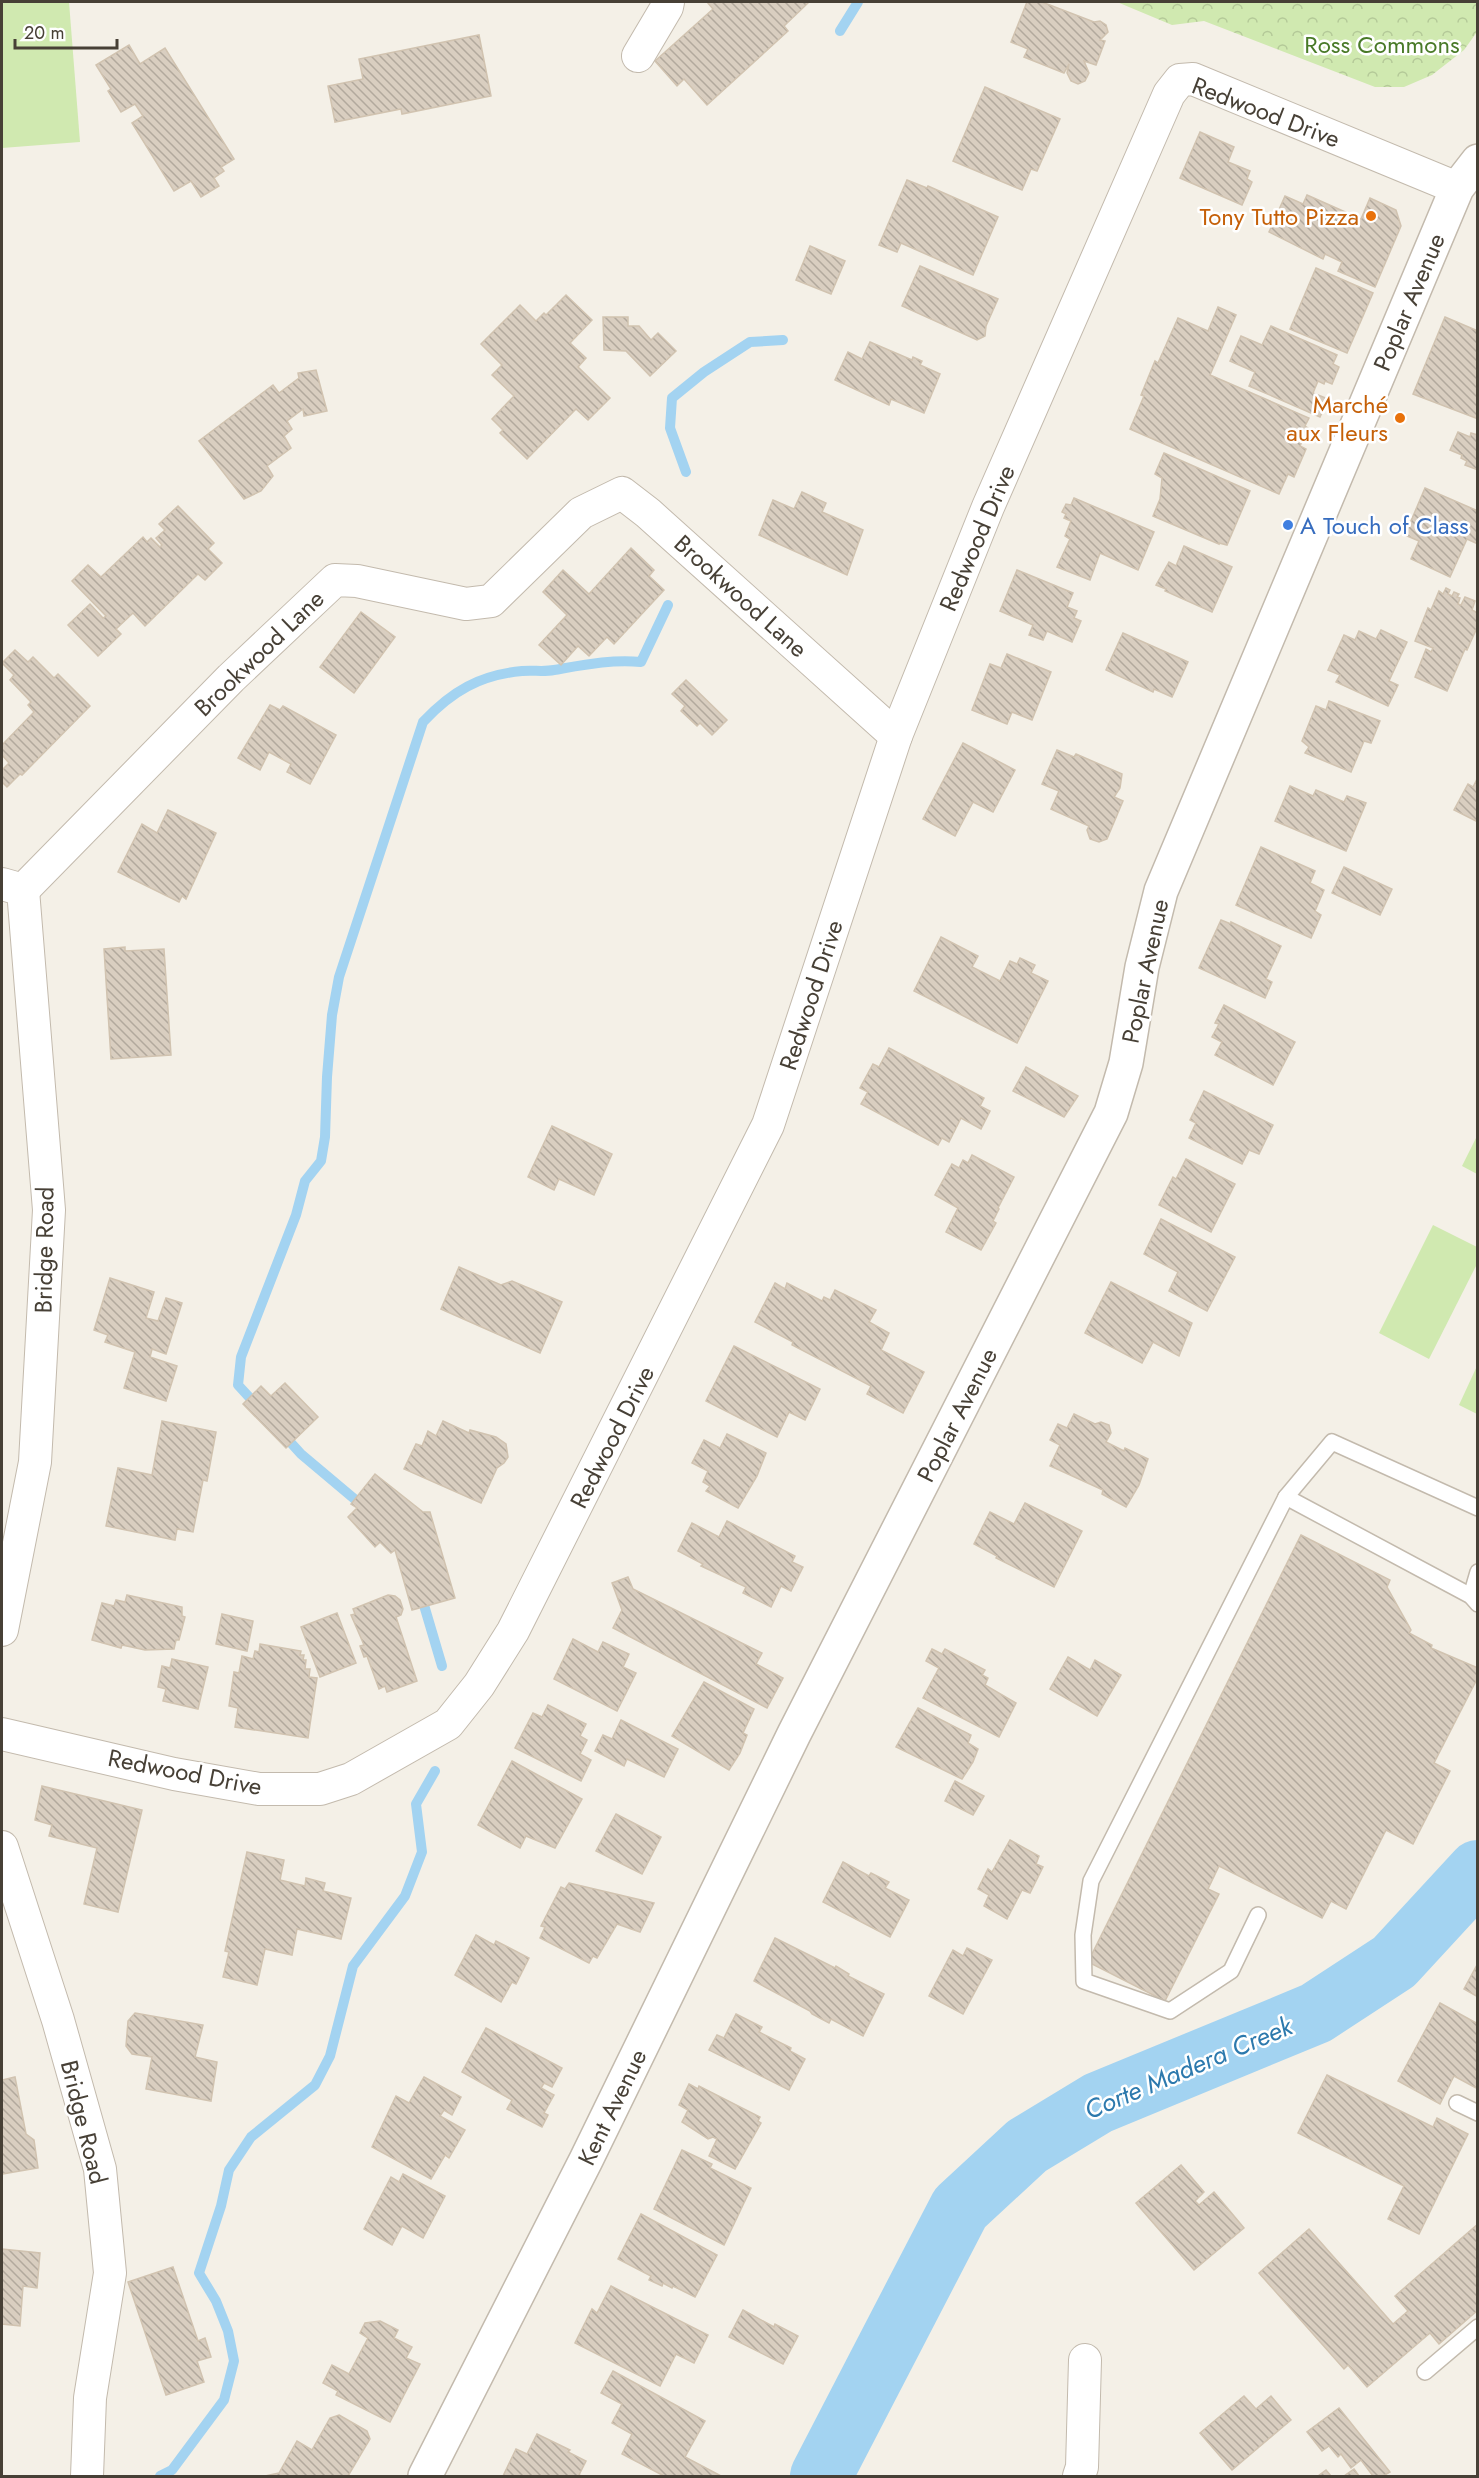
<svg xmlns="http://www.w3.org/2000/svg" width="1479" height="2478" viewBox="0 0 1479 2478" font-family="Jost,sans-serif">
	<style>
		.grass { fill: #d0e9b0 }
		.park { fill: url(#park-crowns) }
		.lines { fill: none; stroke-linecap: round; stroke-linejoin: round }
		.stream { stroke: #a3d3f1; stroke-width: 10 }
		.river { stroke: #a3d3f1; stroke-width: 62 }
		.building { fill: url(#building-back-hatch); stroke: #d1c3b0; stroke-width: 1.5 }
		.service-casing { stroke: #c3baad; stroke-width: 18 }
		.minor-casing { stroke: #c3baad; stroke-width: 34 }
		.tertiary-casing { stroke: #c3baad; stroke-width: 36 }
		.service { stroke: #fff; stroke-width: 15 }
		.minor { stroke: #fff; stroke-width: 32 }
		.tertiary { stroke: #fff; stroke-width: 33 }
		.food-dot { fill: #e8710a; stroke: #fff; stroke-width: 2 }
		.shop-dot { fill: #3f7fe0; stroke: #fff; stroke-width: 2 }
		.labels { text-anchor: middle; dominant-baseline: central; stroke-width: 5; stroke-linejoin: round; paint-order: stroke }
		.park-label { font-size: 24px; fill: #497a28; stroke: #fff }
		.street-label { font-size: 24px; fill: #474036; stroke: #fff }
		.food-label { font-size: 24px; fill: #c56008; stroke: #fff; text-anchor: end }
		.shop-label { font-size: 24px; fill: #366cbe; stroke: #fff; text-anchor: start }
		.water-label { font-size: 26px; font-style: italic; fill: #2c79ad; stroke: #fff }
	</style>
	<defs>
		<pattern id="park-crowns" width="20" height="18" patternUnits="userSpaceOnUse" patternTransform="scale(1.5)"><rect width="20" height="18" fill="#d0e9b0"/><path d="M2 6a3 3 0 1 1 6 0M12 15a3 3 0 1 1 6 0" fill="none" stroke="#b4c998"/></pattern>
		<pattern id="building-back-hatch" width="6" height="6" patternUnits="userSpaceOnUse" patternTransform="scale(1.5)"><rect width="6" height="6" fill="#d9cec0"/><path d="M-1 5l2 2M0 0l6 6M5-1l2 2" fill="none" stroke="#b2a99d"/></pattern>
	</defs>
	<rect width="100%" height="100%" fill="#f4f0e7"/>
	<g class="grass">
		<path d="M2,2H69L80,142L2,148Z"/>
		<path d="M1477,1136V1174L1462,1166Z"/>
		<path d="M1433,1225L1477,1247L1478,1262L1429,1359L1379,1333Z"/>
		<path d="M1477,1366L1478,1414H1477L1459,1405Z"/>
	</g>
	<path class="park" d="M1117,2H1477V32L1464,50L1432,75L1404,87H1375L1204,21L1172,25Z"/>
	<g class="lines">
		<g class="stream">
			<path d="M840,31L858,2"/>
			<path d="M686,472L670,428L672,398L704,372L750,342L783,340"/>
			<path d="M259,1408L238,1385L241,1357L296,1215L305,1181L321,1161L325,1137L327,1077L332,1015L339,977L423,722C452,691 480,675 522,671C533,670 544,672 554,670C583,665 612,659 641,662L668,605"/>
			<path d="M282,1433L301,1454L364,1507"/>
			<path d="M421,1595L442,1666"/>
			<path d="M160,2476L172,2470L224,2400L234,2361L228,2331L216,2301L199,2273L221,2206L229,2170L251,2137L315,2085L330,2056L353,1966L405,1896L422,1852L416,1804L435,1771"/>
		</g>
		<path class="river" d="M821,2476L960,2208L1027,2146L1098,2103L1316,2013L1394,1962L1478,1871"/>
	</g>
	<g class="building">
		<path d="M707,2H806L808,3L784,26L788,31L707,105L684,79L677,86L655,61L713,9Z"/>
		<path d="M1027,2H1042L1094,22L1100,21L1106,25L1108,32L1100,40L1105,41L1096,65L1084,61L1089,73L1085,81L1078,84L1071,81L1067,73L1069,64L1064,73L1024,57L1028,49L1011,42Z"/>
		<path d="M479,35L491,96L402,114L401,109L335,122L328,86L363,79L359,59Z"/>
		<path d="M129,45L140,64L165,48L234,159L221,167L224,171L214,178L219,186L201,197L191,181L174,191L132,123L143,116L135,104L121,112L108,91L111,89L96,65Z"/>
		<path d="M985,87L1060,119L1037,171L1031,169L1022,190L953,161Z"/>
		<path d="M1200,132L1234,147L1228,162L1250,171L1247,179L1252,182L1242,205L1180,178Z"/>
		<path d="M907,180L927,188L928,186L998,217L973,275L901,243L897,252L879,245Z"/>
		<path d="M1307,195L1361,219L1370,198L1396,210L1401,226L1375,287L1338,271L1342,262L1325,254L1323,259L1269,232L1285,196L1303,204Z"/>
		<path d="M810,246L845,261L831,294L796,280Z"/>
		<path d="M920,266L998,299L986,326L985,336L977,340L902,306Z"/>
		<path d="M1316,268L1373,293L1347,353L1290,329Z"/>
		<path d="M566,295L592,320L570,343L586,358L578,367L610,398L588,420L576,409L527,459L500,433L503,430L492,419L514,396L492,375L502,365L481,344L520,305L536,321L544,313L546,315Z"/>
		<path d="M1218,307L1236,315L1210,375L1309,418L1305,426L1308,428L1300,446L1306,449L1294,477L1288,474L1279,494L1130,429L1144,396L1141,395L1155,361L1158,363L1178,318L1208,331Z"/>
		<path d="M603,317H628V326H639L651,340L658,333L676,351L650,376L626,351L604,350Z"/>
		<path d="M1445,317L1478,331V419L1413,394Z"/>
		<path d="M1271,326L1337,355L1333,364L1339,367L1332,384L1325,381L1324,384L1318,381L1313,393L1328,399L1320,417L1249,386L1255,372L1230,361L1241,336L1262,345Z"/>
		<path d="M870,342L912,360L913,357L922,361L920,365L940,374L924,413L891,399L889,405L835,380L848,352L862,359Z"/>
		<path d="M316,370L327,411L304,416L303,409L287,421L292,429L284,436L291,448L267,466L273,476L261,491L244,499L199,441L273,385L279,393L299,378L298,373Z"/>
		<path d="M1458,432L1470,437L1471,433L1478,435V470L1465,465L1467,461L1461,458L1462,455L1450,450Z"/>
		<path d="M1164,453L1250,491L1227,545L1219,543V544L1153,516L1160,499L1162,478L1155,474Z"/>
		<path d="M1425,488L1478,511V544L1467,539L1450,577L1411,559L1419,541L1405,535Z"/>
		<path d="M802,492L826,503L822,512L863,530L847,575L759,535L773,500L794,509Z"/>
		<path d="M1074,498L1154,532L1138,570L1100,553L1090,580L1057,567L1070,539L1065,536L1071,521L1064,518L1066,514L1062,512L1066,504L1071,505Z"/>
		<path d="M178,506L214,543L208,549L222,563L205,580L198,574L145,626L133,613L116,629L121,634L98,656L68,625L90,604L103,618L106,616L72,581L88,565L101,577L143,537L147,542L151,538L160,547L162,545L156,538L165,530L159,524Z"/>
		<path d="M1184,546L1232,567L1212,612L1165,591L1166,589L1156,585L1169,562L1176,566Z"/>
		<path d="M631,548L654,570L649,576L664,590L614,644L607,637L589,656L578,646L561,665L539,645L567,615L543,592L563,570L589,594Z"/>
		<path d="M1017,570L1073,593L1067,607L1077,611L1074,618L1081,621L1072,642L1047,631L1043,640L1029,635L1033,625L1000,611Z"/>
		<path d="M1446,588L1450,590L1448,594L1452,596L1454,592L1459,594L1457,597L1460,598L1458,604L1461,605L1465,597L1475,601L1472,610L1478,613V631L1476,630L1467,650L1465,649L1447,691L1415,677L1426,649L1431,652L1433,648L1415,641L1428,608L1431,610L1439,591L1443,594Z"/>
		<path d="M361,612L395,637L354,693L320,667Z"/>
		<path d="M1381,630L1407,642L1389,681L1398,685L1388,706L1336,682L1340,675L1328,670L1344,635L1355,640L1359,631L1376,639Z"/>
		<path d="M1123,633L1188,662L1172,697L1154,689L1153,692L1106,670Z"/>
		<path d="M15,650L28,662L33,657L54,678L58,674L90,706L22,775L20,774L7,787L2,782V770L9,763L2,755V745L34,712L28,705L31,702L10,680L14,675L2,663Z"/>
		<path d="M1007,654L1051,672L1032,720L1012,712L1007,724L972,710L990,664L1001,668Z"/>
		<path d="M686,680L727,720L712,735L700,723L697,726L681,711L685,706L672,694Z"/>
		<path d="M1329,701L1380,721L1371,743L1364,741L1351,772L1305,753L1309,747L1302,741L1316,706L1326,710Z"/>
		<path d="M270,705L280,710L283,706L336,735L310,784L287,772L291,764L269,752L260,770L238,758Z"/>
		<path d="M963,743L1015,770L993,812L973,802L955,836L923,819Z"/>
		<path d="M1057,750L1074,757L1076,754L1122,774L1120,788L1114,797L1123,801L1107,839L1099,842L1090,839L1087,830L1089,826L1051,809L1059,791L1042,784Z"/>
		<path d="M1478,777V822L1454,810L1468,784L1473,787Z"/>
		<path d="M1290,786L1313,796L1316,790L1344,802L1347,796L1366,803L1346,851L1275,821Z"/>
		<path d="M168,810L216,833L186,899L182,896L179,902L118,872L142,824L157,833Z"/>
		<path d="M1261,847L1315,871L1310,883L1324,890L1315,911L1321,915L1311,938L1236,905Z"/>
		<path d="M1344,867L1392,889L1380,915L1332,893Z"/>
		<path d="M1221,920L1231,924V922L1281,946L1266,979L1272,982L1265,998L1199,968Z"/>
		<path d="M941,937L978,956L972,967L1000,981L1010,961L1017,964L1020,958L1035,965L1031,973L1048,981L1017,1043L914,991Z"/>
		<path d="M125,947V951L164,949L171,1055L111,1059L104,949Z"/>
		<path d="M1224,1005L1295,1042L1273,1085L1215,1055L1222,1042L1212,1037L1219,1024L1215,1023Z"/>
		<path d="M889,1048L984,1098L980,1106L990,1111L981,1129L961,1118L949,1142L942,1138L938,1145L861,1104L868,1092L860,1088L873,1064L879,1067Z"/>
		<path d="M1026,1067L1078,1096L1064,1117L1013,1091Z"/>
		<path d="M1204,1091L1273,1125L1259,1154L1249,1150L1242,1164L1189,1138L1196,1123L1190,1120Z"/>
		<path d="M552,1126L612,1154L594,1195L559,1179L554,1190L528,1177Z"/>
		<path d="M972,1155L1014,1177L998,1208L999,1209L993,1221L996,1223L981,1250L946,1232L958,1208L935,1195L952,1164L959,1168L963,1160L968,1163Z"/>
		<path d="M1186,1159L1235,1184L1211,1232L1159,1205L1173,1177L1176,1179Z"/>
		<path d="M1161,1219L1235,1257L1207,1311L1169,1291L1178,1272L1144,1254Z"/>
		<path d="M459,1267L501,1285L512,1281L562,1302L540,1353L441,1309Z"/>
		<path d="M110,1278L154,1292L146,1318L158,1321L166,1298L182,1303L166,1354L152,1349L150,1357L177,1366L166,1401L124,1388L135,1352L105,1342L108,1335L94,1330Z"/>
		<path d="M1111,1282L1192,1323L1179,1356L1153,1342L1142,1363L1085,1333Z"/>
		<path d="M775,1283L785,1289L787,1283L822,1301L824,1297L830,1300L835,1290L876,1310L869,1322L889,1333L881,1350L924,1372L903,1413L867,1394L871,1386L792,1345L793,1342L755,1322Z"/>
		<path d="M734,1346L820,1389L805,1420L789,1412L777,1437L706,1401Z"/>
		<path d="M285,1383L318,1417L286,1448L243,1404L261,1386L271,1396Z"/>
		<path d="M1074,1414L1095,1424L1101,1422L1109,1425L1111,1433L1106,1442L1124,1451L1125,1448L1148,1459L1139,1485L1126,1507L1102,1494L1103,1490L1050,1466L1060,1445L1050,1440L1058,1424L1067,1428Z"/>
		<path d="M162,1421L216,1432L207,1481L203,1480L193,1532L177,1529L175,1540L106,1526L118,1468L152,1475Z"/>
		<path d="M443,1421L469,1433L470,1430L496,1437L506,1444L508,1457L504,1463L497,1468L481,1503L404,1469L416,1444L422,1446L428,1431L436,1436Z"/>
		<path d="M727,1434L766,1453L757,1476L738,1508L706,1491L710,1486L703,1482L708,1471L692,1463L704,1440L720,1448Z"/>
		<path d="M375,1474L423,1512H430L455,1598L412,1610L395,1550L391,1553L380,1542L375,1547L348,1517L357,1508L351,1504Z"/>
		<path d="M1025,1503L1082,1531L1054,1587L996,1558L997,1556L974,1544L990,1512L1014,1524Z"/>
		<path d="M727,1521L795,1556L792,1562L803,1567L791,1591L781,1586L771,1607L743,1593L746,1587L701,1566L703,1564L678,1551L692,1523L719,1537Z"/>
		<path d="M1301,1535L1390,1580L1387,1587L1411,1630L1409,1633L1432,1645L1431,1648L1478,1668V1677L1434,1763L1450,1771L1413,1844L1386,1830L1346,1909L1331,1901L1322,1918L1219,1866L1208,1889L1219,1894L1165,2001L1088,1962Z"/>
		<path d="M628,1577L633,1589L762,1653L756,1664L783,1678L767,1708L613,1628L622,1610L612,1583Z"/>
		<path d="M127,1595L182,1607V1616L185,1617L179,1640H176L174,1649L145,1650L122,1645L121,1648L92,1640L102,1603L114,1606L116,1600L125,1602Z"/>
		<path d="M388,1595L395,1596L400,1600L403,1609L401,1615L396,1617L417,1681L387,1692L385,1686L379,1689L367,1656L364,1657L360,1646L364,1645L351,1615L355,1614L353,1609Z"/>
		<path d="M337,1613L356,1663L320,1677L301,1627Z"/>
		<path d="M222,1614L253,1621L247,1651L216,1644Z"/>
		<path d="M573,1639L598,1652L603,1642L629,1654L623,1667L636,1673L617,1711L554,1679Z"/>
		<path d="M260,1644L301,1651L300,1655H304L303,1660H306L305,1669H310L309,1677L317,1678L308,1738L235,1727L238,1708L229,1706L234,1672L239,1673L242,1656L253,1659L255,1651L259,1652Z"/>
		<path d="M932,1649L942,1654L945,1649L985,1670L982,1675L988,1678L985,1685L1016,1703L999,1737L923,1698L939,1668L926,1661Z"/>
		<path d="M1068,1657L1090,1670L1095,1660L1121,1675L1097,1716L1050,1689Z"/>
		<path d="M172,1659L208,1667L198,1709L163,1701L166,1689L158,1687L162,1666L170,1668Z"/>
		<path d="M704,1682L754,1709L743,1733L747,1735L740,1753L729,1770L672,1736Z"/>
		<path d="M548,1705L586,1724L580,1736L587,1740L580,1754L591,1760L581,1781L515,1748L533,1713L542,1717Z"/>
		<path d="M918,1708L971,1735L968,1743L978,1749L973,1762L962,1779L896,1747Z"/>
		<path d="M621,1720L678,1749L664,1777L627,1759L624,1766L595,1751L603,1735L612,1739Z"/>
		<path d="M512,1761L582,1799L555,1848L526,1836L520,1848L478,1825Z"/>
		<path d="M955,1781L984,1796L973,1815L945,1801Z"/>
		<path d="M42,1786L142,1810L118,1912L84,1904L97,1848L49,1836L52,1825L35,1820Z"/>
		<path d="M616,1814L661,1837L642,1874L596,1851Z"/>
		<path d="M1010,1840L1039,1856L1036,1864L1043,1867L1030,1893L1022,1890L1007,1919L984,1906L989,1895L978,1889L988,1869L992,1872Z"/>
		<path d="M247,1852L284,1860L280,1880L305,1886L306,1878L325,1883L323,1891L351,1898L341,1939L297,1929L292,1955L265,1949L257,1985L223,1977L229,1952L225,1951Z"/>
		<path d="M843,1862L869,1876L871,1873L889,1882L885,1888L909,1900L890,1937L823,1902Z"/>
		<path d="M569,1883L654,1903L640,1932L617,1924L597,1958L593,1956L589,1963L540,1938L545,1927L541,1926L561,1887L565,1889Z"/>
		<path d="M476,1935L494,1945L496,1941L529,1958L516,1984L512,1982L501,2002L455,1975Z"/>
		<path d="M775,1938L835,1968L836,1966L849,1974L848,1976L884,1994L863,2036L831,2019L829,2023L812,2014L810,2011L754,1981Z"/>
		<path d="M967,1948L992,1960L963,2014L929,1996L953,1950L963,1956Z"/>
		<path d="M1478,1963V1997L1464,1989Z"/>
		<path d="M1440,2003L1478,2024V2089L1454,2076L1440,2104L1398,2081Z"/>
		<path d="M135,2013L203,2025L195,2057L217,2062L211,2101L146,2089L152,2057L132,2054L126,2046L128,2021Z"/>
		<path d="M736,2014L762,2027L759,2032L791,2048L790,2051L805,2059L789,2090L709,2050L717,2035L724,2038Z"/>
		<path d="M486,2028L562,2068L552,2087L544,2083L541,2088L554,2095L544,2113L548,2115L542,2127L507,2109L512,2100L462,2072Z"/>
		<path d="M1327,2075L1433,2127L1437,2118L1468,2134L1419,2234L1388,2219L1404,2186L1298,2133Z"/>
		<path d="M15,2077L26,2134L34,2140L38,2168L2,2174V2080Z"/>
		<path d="M424,2077L461,2097L452,2115L444,2110L440,2116L465,2130L449,2158L445,2155L431,2179L372,2147L396,2096L409,2103Z"/>
		<path d="M689,2084L698,2089L699,2086L760,2117L758,2121L761,2123L735,2169L709,2156L717,2139L713,2137L708,2139L682,2122L688,2110L679,2105Z"/>
		<path d="M682,2150L712,2164L710,2168L751,2188L724,2245L654,2209Z"/>
		<path d="M1181,2165L1204,2192L1195,2201L1199,2205L1214,2192L1244,2228L1194,2270L1136,2203Z"/>
		<path d="M403,2174L445,2196L423,2238L402,2226L392,2245L364,2229L391,2177L399,2182Z"/>
		<path d="M641,2214L717,2255L695,2297L673,2286L672,2288L663,2283L662,2286L649,2280L651,2276L618,2259Z"/>
		<path d="M1478,2224V2310L1439,2344L1430,2333L1367,2387L1348,2365L1344,2369L1259,2273L1309,2229L1393,2324L1408,2311L1395,2296Z"/>
		<path d="M2,2249L40,2253L37,2288L23,2286L20,2326L2,2324Z"/>
		<path d="M173,2267L198,2341L205,2338L211,2357L197,2361L204,2382L166,2395L128,2282Z"/>
		<path d="M611,2286L708,2335L694,2363L676,2354L660,2386L575,2343L592,2309L597,2313Z"/>
		<path d="M743,2310L774,2327L775,2324L798,2336L783,2364L729,2337Z"/>
		<path d="M380,2321L398,2330L394,2338L412,2347L406,2358L420,2364L390,2422L336,2395L338,2391L323,2383L332,2365L349,2374L368,2338L360,2333L365,2323Z"/>
		<path d="M613,2371L705,2421L685,2457L721,2476H664L622,2454L632,2434L612,2423L622,2404L601,2393Z"/>
		<path d="M1244,2396L1256,2409L1271,2396L1291,2420L1232,2470L1200,2433Z"/>
		<path d="M1339,2408L1390,2472L1383,2476H1373L1361,2460L1351,2468L1341,2454L1338,2457L1329,2446L1322,2451L1307,2432Z"/>
		<path d="M339,2415L367,2431L370,2439L348,2476H265L279,2473L297,2441L312,2450L330,2418Z"/>
		<path d="M537,2434L570,2450L568,2452L586,2461L579,2475L582,2476H503L516,2449L527,2454Z"/>
		<path d="M1354,2469L1359,2476H1344Z"/>
		<path d="M1326,2470L1331,2476H1318Z"/>
	</g>
	<g class="lines">
		<g class="service-casing">
			<g id="service">
				<path d="M1286,1497L1471,1596L1478,1604"/>
				<path d="M1471,1596L1478,1572"/>
				<path d="M1258,1915L1231,1971L1170,2011L1084,1981L1083,1935L1091,1881L1286,1497L1332,1442L1478,1508"/>
				<path d="M1457,2103L1478,2113"/>
				<path d="M1425,2372L1478,2327"/>
			</g>
		</g>
		<g class="minor-casing">
			<g id="minor">
				<path d="M638,56L667,7L668,2"/>
				<path d="M2,884L23,890L49,1210L35,1462L2,1630"/>
				<path d="M23,890L231,678L335,580L357,581L466,604L491,601L581,513L622,493L648,513L896,736"/>
				<path d="M2,1734L174,1774L259,1789H320L351,1779L448,1724L479,1685L513,1631L768,1125L896,736L988,507L1169,94L1180,80L1193,79L1457,188"/>
				<path d="M2,1847L58,2020L100,2169L110,2273L90,2398L87,2476"/>
				<path d="M1079,2476L1082,2467L1085,2360"/>
			</g>
		</g>
		<g class="tertiary-casing">
			<path id="tertiary" d="M425,2476L586,2160L794,1734L1111,1113L1126,1063L1142,967L1161,891L1457,188L1478,161"/>
		</g>
		<use href="#service" class="service"/>
		<use href="#minor" class="minor"/>
		<use href="#tertiary" class="tertiary"/>
	</g>
	<g class="food-dot">
		<circle cx="1371" cy="216" r="6"/>
		<circle cx="1400" cy="418" r="6"/>
	</g>
	<circle class="shop-dot" cx="1288" cy="525" r="6"/>
	<g class="labels">
		<g class="park-label">
			<text x="1382" y="44">Ross Commons</text>
		</g>
		<g class="street-label">
			<text transform="translate(1266 112) rotate(21)">Redwood Drive</text>
			<text transform="translate(1409 302) rotate(-67)">Poplar Avenue</text>
			<text transform="translate(977 538) rotate(-67)">Redwood Drive</text>
			<text transform="translate(741 596) rotate(42)">Brookwood Lane</text>
			<text transform="translate(259 653) rotate(-44)">Brookwood Lane</text>
			<text transform="translate(1145 971) rotate(-78)">Poplar Avenue</text>
			<text transform="translate(811 995) rotate(-72)">Redwood Drive</text>
			<text transform="translate(44 1250) rotate(-89)">Bridge Road</text>
			<text transform="translate(957 1415) rotate(-63)">Poplar Avenue</text>
			<text transform="translate(612 1437) rotate(-63)">Redwood Drive</text>
			<text transform="translate(185 1772) rotate(11)">Redwood Drive</text>
			<text transform="translate(612 2107) rotate(-64)">Kent Avenue</text>
			<text transform="translate(84 2122) rotate(76)">Bridge Road</text>
		</g>
		<g class="food-label">
			<text x="1359" y="216">Tony Tutto Pizza</text>
			<text x="1388" y="404">Marché<tspan x="1388" dy="28">aux Fleurs</tspan></text>
		</g>
		<g class="shop-label">
			<text x="1300" y="525">A Touch of Class</text>
		</g>
		<g class="water-label">
			<text transform="translate(1188 2068) rotate(-23)">Corte Madera Creek</text>
		</g>
	</g>
	<rect width="1479" height="2478" fill="none" stroke="#474036" stroke-width="6"/>
	<path d="M15 39v9h102v-9" fill="none" stroke="#474036" stroke-width="3"/>
	<text x="24" y="39" font-size="18" fill="#474036" stroke="#ffffff" stroke-width="4.5" paint-order="stroke">20 m</text>
</svg>
